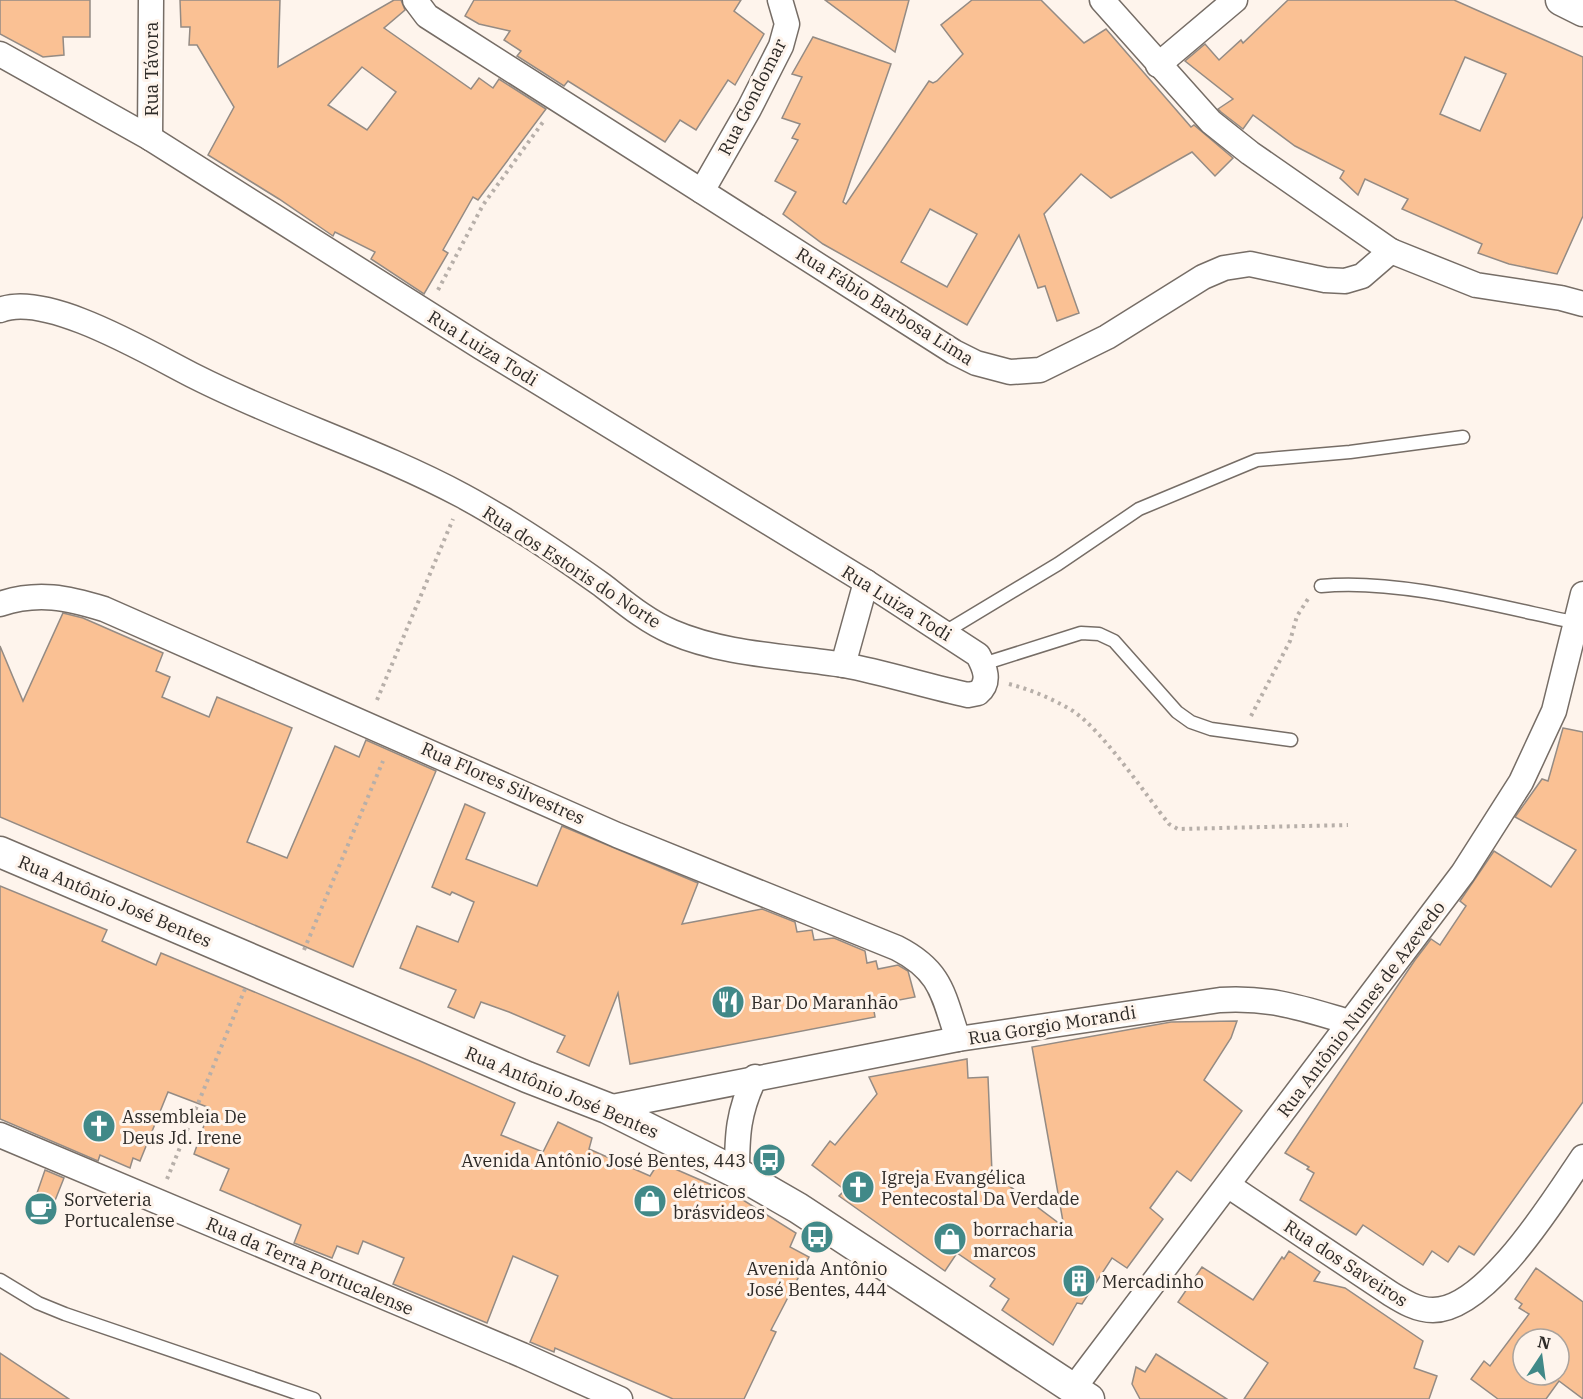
<svg xmlns="http://www.w3.org/2000/svg" width="1583" height="1399" viewBox="0 0 1583 1399" font-family="'IBM Plex Serif',serif">
	<style>
		.building { fill: #fac194; stroke: #948b84; stroke-width: 1.5; fill-rule: evenodd }
		.lines { fill: none; stroke-linecap: round; stroke-linejoin: round }
		.service-casing { stroke: #766d66; stroke-width: 15 }
		.minor-casing { stroke: #766d66; stroke-width: 27 }
		.tertiary-casing { stroke: #766d66; stroke-width: 33 }
		.path { stroke: #b7afa9; stroke-width: 4; stroke-dasharray: 3 4.5; stroke-linecap: butt }
		.service { stroke: #fff; stroke-width: 12 }
		.minor { stroke: #fff; stroke-width: 24 }
		.tertiary { stroke: #fff; stroke-width: 30 }
		.labels { text-anchor: middle; dominant-baseline: central; stroke-width: 6; stroke-linejoin: round; paint-order: stroke }
		.street-label { font-size: 18px; fill: #2d2a27; stroke: #fef4ec }
		.poi-label { font-size: 18px; fill: #2d2a27; stroke: #fef4ec; text-anchor: start }
	</style>
	<rect width="100%" height="100%" fill="#fef4ec"/>
	<g class="building">
		<path d="M0,0H90V37H63L64,55L43,57L0,34Z"/>
		<path d="M180,0H280L278,67L394,0H401L405,10L384,28L471,89L479,78L493,88L499,79L546,109L478,200L473,197L443,250L448,253L424,294L371,259L375,252L335,232L333,236L279,199L208,155L234,107L197,45H189L190,27H181ZM362,67L396,92L367,130L328,105Z"/>
		<path d="M474,0H741L734,11L764,34L735,85L728,80L696,130L680,120L665,142L568,81L564,86L517,56L521,51L504,40L510,31L479,24L465,16Z"/>
		<path d="M825,0H909L895,52Z"/>
		<path d="M972,0H1041L1084,43L1106,29L1191,127L1194,125L1233,158L1215,176L1192,152L1111,198L1081,174L1044,214L1079,313L1057,321L1045,286L1038,288L1019,235L967,325L823,244L783,214L796,192L775,181L798,140L792,138L800,124L782,118L802,77L792,74L813,37L891,64L843,202L846,204L929,81L933,83L937,81L963,54L941,25ZM930,209L977,234L947,287L901,262Z"/>
		<path d="M1288,0H1454L1583,57V216L1557,274L1509,264L1478,253L1482,244L1402,209L1408,199L1365,179L1358,195L1340,178L1344,171L1295,146L1253,115L1243,129L1221,112L1218,109L1233,99L1185,61L1205,44L1219,60L1241,40L1243,43ZM1465,57L1506,74L1480,131L1440,114Z"/>
		<path d="M63,613L83,618L163,653L156,671L170,677L162,697L209,717L217,697L292,728L247,842L287,858L335,746L359,757L366,740L436,771L353,967L0,817V646L23,701Z"/>
		<path d="M1563,728L1583,732V1102L1474,1255L1459,1246L1448,1262L1432,1251L1423,1265L1363,1225L1356,1235L1300,1200L1314,1173L1307,1169L1309,1167L1285,1153L1415,960L1431,939L1440,945L1466,906L1460,901L1494,851L1551,887L1576,850L1515,817L1542,779L1548,781Z"/>
		<path d="M465,804L485,813L466,859L537,886L562,826L698,883L682,924L762,909L795,922L797,932L812,930L814,940L834,938L865,951L867,963L876,961L878,969L898,965L908,971L915,997L873,1005L875,1017L630,1064L618,993L589,1066L557,1052L565,1036L509,1012L481,1002L474,1018L448,1007L456,990L400,968L417,926L458,942L474,902L452,892L450,895L432,887Z"/>
		<path d="M0,886L107,930L102,941L156,965L161,953L420,1061L515,1103L501,1135L543,1152L558,1122L592,1138L589,1149L650,1176L659,1162L735,1195L796,1233L790,1247L809,1257L771,1330L776,1332L744,1399H673L555,1348L554,1352L530,1342L558,1276L513,1256L487,1323L393,1284L404,1258L363,1241L358,1254L337,1246L332,1258L294,1243L301,1225L220,1190L229,1169L194,1154L210,1108L168,1092L140,1161L133,1158L130,1168L100,1155L98,1161L0,1119Z"/>
		<path d="M1237,1021L1231,1038L1204,1080L1242,1111L1191,1181L1177,1171L1150,1208L1163,1219L1127,1268L1112,1258L1082,1304L1077,1303L1053,1345L1002,1310L1009,1299L990,1286L995,1279L957,1253L945,1271L839,1196L845,1190L812,1165L830,1141L835,1145L877,1094L869,1077L967,1059L968,1078L988,1077L992,1173L1064,1227L1032,1047L1171,1022Z"/>
		<path d="M45,1170L64,1178L54,1203L36,1196Z"/>
		<path d="M1289,1251L1320,1272L1314,1281L1345,1288L1423,1341L1414,1368L1437,1376L1429,1399H1244L1268,1363L1178,1302L1202,1267L1253,1300L1282,1257L1284,1259Z"/>
		<path d="M1536,1268L1583,1302V1399L1559,1381L1546,1399H1498L1471,1379L1484,1361L1490,1366L1529,1314L1519,1308L1522,1304L1515,1299ZM1523,1339H1559V1375H1523Z"/>
		<path d="M0,1353L69,1399H0Z"/>
		<path d="M1156,1354L1227,1399H1140L1132,1384L1136,1367L1145,1372Z"/>
	</g>
	<g class="lines">
		<g class="service-casing">
			<g id="service">
				<path d="M1321,586C1397,578 1501,607 1577,623"/>
				<path d="M945,632L1058,564L1139,509L1257,460L1350,452L1463,437"/>
				<path d="M983,664L1081,633L1099,634L1114,641L1177,712L1191,722L1211,729L1291,740"/>
				<path d="M0,1280L38,1303L65,1314L314,1399"/>
			</g>
		</g>
		<g class="minor-casing">
			<g id="minor">
				<path d="M415,0L427,16L954,352L976,363L1010,372L1040,370L1107,337L1203,277L1224,268L1250,264L1325,280L1345,281L1362,276L1391,251"/>
				<path d="M1102,0L1211,122L1250,153L1391,251L1476,285L1561,298L1583,304"/>
				<path d="M0,54L150,138L481,347L866,582L978,655C985,668 991,682 978,693L968,695C926,686 886,673 844,665C788,656 725,655 672,632C646,621 624,602 602,585C557,553 511,522 463,496C377,450 283,421 196,377C152,355 47,291 0,310"/>
				<path d="M1158,65L1235,0"/>
				<path d="M150,138L151,0"/>
				<path d="M702,191L749,109L781,46L787,24L780,0"/>
				<path d="M0,604C38,591 68,598 104,609L617,835L897,948C942,971 943,995 958,1039"/>
				<path d="M843,665L866,582"/>
				<path d="M607,1108L958,1039L1220,1000C1271,997 1301,1008 1349,1022"/>
				<path d="M0,1135L522,1355L620,1399"/>
				<path d="M737,1173C737,1135 738,1112 755,1077"/>
				<path d="M1229,1186L1391,1294C1404,1302 1417,1310 1433,1310C1487,1310 1555,1198 1583,1157"/>
				<path d="M1073,1389L1463,873L1521,782L1554,711L1583,594"/>
			</g>
		</g>
		<g class="tertiary-casing">
			<g id="tertiary">
				<path d="M1561,0L1583,11"/>
				<path d="M0,852L527,1077L607,1108L737,1173L798,1208L1089,1399"/>
			</g>
		</g>
		<g class="path">
			<path d="M438,290L483,205L543,122"/>
			<path d="M1009,684C1032,690 1053,699 1073,711C1103,731 1145,794 1169,824L1178,829L1348,825"/>
			<path d="M377,700L453,519"/>
			<path d="M1251,716L1290,641L1297,616L1308,599"/>
			<path d="M304,950L383,761"/>
			<path d="M167,1179L245,989"/>
		</g>
		<use href="#service" class="service"/>
		<use href="#minor" class="minor"/>
		<use href="#tertiary" class="tertiary"/>
	</g>
	<defs>
		<g id="restaurant-disc" transform="scale(1.725)"><circle r="9.5" fill="#418988" stroke="#fef4ec"/><path d="M-5-6h1v4h1v-4h1v4h1v-4h1v5L-1.5 .5V6h-2V.5L-5-1ZM5-6V6H3V1.5H1.5Q1.5-4 5-6Z" fill="#fff"/></g>
		<g id="church-disc" transform="scale(1.725)"><circle r="9.5" fill="#418988" stroke="#fef4ec"/><path d="M-1.2-6h2.4v3.5h3.3v2.4h-3.3V6h-2.4V-.1h-3.3v-2.4h3.3Z" fill="#fff"/></g>
		<g id="bus-disc" transform="scale(1.725)"><circle r="9.5" fill="#418988" stroke="#fef4ec"/><path d="M-5-6H5V4H4V6H2V4H-2V6H-4V4H-5ZM-3.5-4V0h7V-4ZM-3.5 1.2v1.5H-2V1.2ZM2 1.2v1.5H3.5V1.2Z" fill="#fff"/></g>
		<g id="shop-disc" transform="scale(1.725)"><circle r="9.5" fill="#418988" stroke="#fef4ec"/><path d="M-5-2.5h2.3a2.7 3.5 0 0 1 5.4 0H5L5.5 6h-11ZM-1.5-2.5h3a1.5 2.3 0 0 0-3 0Z" fill="#fff"/></g>
		<g id="cafe-disc" transform="scale(1.725)"><circle r="9.5" fill="#418988" stroke="#fef4ec"/><path d="M-5.5-4.5H6V0H3Q3 3.5 0 3.5H-2.5Q-5.5 3.5-5.5 0ZM3-3.2v2h1.7v-2ZM-6 4.5H4V6H-6Z" fill="#fff"/></g>
		<g id="building-disc" transform="scale(1.725)"><circle r="9.5" fill="#418988" stroke="#fef4ec"/><path d="M-4-6H4V6H1V3H-1V6H-4ZM-2.5-4.3h1.7v1.8h-1.7ZM.8-4.3h1.7v1.8H.8ZM-2.5-1h1.7V.8h-1.7ZM.8-1h1.7V.8H.8Z" fill="#fff"/></g>
	</defs>
	<g fill-rule="evenodd">
		<use href="#restaurant-disc" x="728" y="1002"/>
		<use href="#church-disc" x="99" y="1126"/>
		<use href="#bus-disc" x="769" y="1160"/>
		<use href="#church-disc" x="858" y="1187"/>
		<use href="#shop-disc" x="650" y="1201"/>
		<use href="#cafe-disc" x="41" y="1209"/>
		<use href="#bus-disc" x="817" y="1237"/>
		<use href="#shop-disc" x="950" y="1239"/>
		<use href="#building-disc" x="1079" y="1281"/>
	</g>
	<g class="labels">
		<g class="street-label">
			<text transform="translate(151 69) rotate(-90)">Rua Távora</text>
			<text transform="translate(752 97) rotate(-63)">Rua Gondomar</text>
			<text transform="translate(885 306) rotate(32)">Rua Fábio Barbosa Lima</text>
			<text transform="translate(483 348) rotate(32)">Rua Luiza Todi</text>
			<text transform="translate(572 567) rotate(33)">Rua dos Estoris do Norte</text>
			<text transform="translate(897 603) rotate(32)">Rua Luiza Todi</text>
			<text transform="translate(503 783) rotate(24)">Rua Flores Silvestres</text>
			<text transform="translate(115 901) rotate(23)">Rua Antônio José Bentes</text>
			<text transform="translate(1361 1009) rotate(-53)">Rua Antônio Nunes de Azevedo</text>
			<text transform="translate(1052 1025) rotate(-9)">Rua Gorgio Morandi</text>
			<text transform="translate(562 1092) rotate(23)">Rua Antônio José Bentes</text>
			<text transform="translate(1346 1263) rotate(33)">Rua dos Saveiros</text>
			<text transform="translate(310 1266) rotate(23)">Rua da Terra Portucalense</text>
		</g>
		<g class="poi-label">
			<text x="751" y="1002">Bar Do Maranhão</text>
			<text x="122" y="1116">Assembleia De<tspan x="122" dy="21">Deus Jd. Irene</tspan></text>
			<text x="746" y="1160" text-anchor="end">Avenida Antônio José Bentes, 443</text>
			<text x="881" y="1177">Igreja Evangélica<tspan x="881" dy="21">Pentecostal Da Verdade</tspan></text>
			<text x="673" y="1191">elétricos<tspan x="673" dy="21">brásvideos</tspan></text>
			<text x="64" y="1199">Sorveteria<tspan x="64" dy="21">Portucalense</tspan></text>
			<text x="973" y="1229">borracharia<tspan x="973" dy="21">marcos</tspan></text>
			<text x="817" y="1268" text-anchor="middle">Avenida Antônio<tspan x="817" dy="21">José Bentes, 444</tspan></text>
			<text x="1102" y="1281">Mercadinho</text>
		</g>
	</g>
	<g transform="translate(1541 1357) rotate(13)"><circle r="28" fill="#fef4ec" stroke="#aaa39d" stroke-width="1.5"/>
	<path d="M0-4.5L10 22L0 15L-10 22Z" fill="#418988"/>
	<text y="-9" font-size="16" font-weight="bold" text-anchor="middle" fill="#2d2a27">N</text>
	</g>
</svg>
